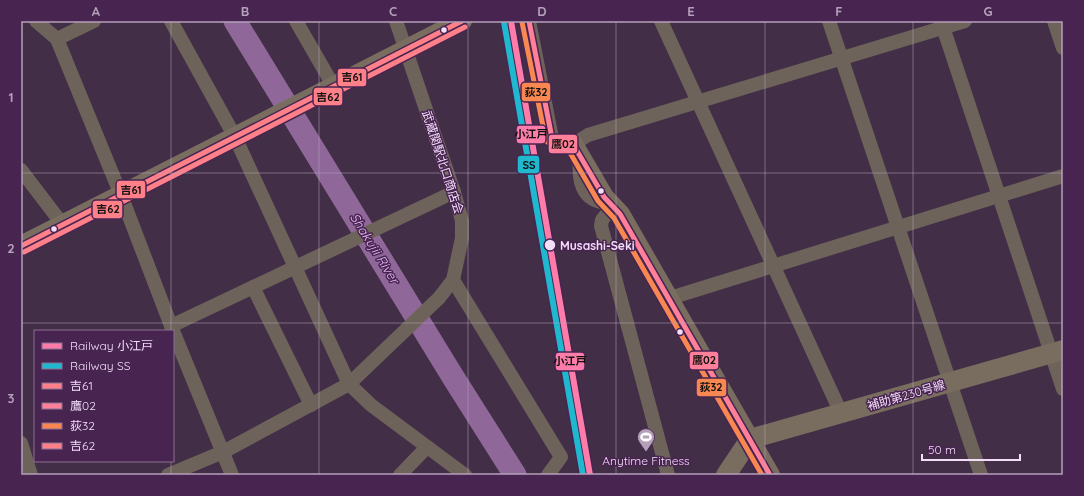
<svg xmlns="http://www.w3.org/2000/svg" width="1084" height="496" viewBox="0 0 1084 496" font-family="Quicksand,'Noto Sans JP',sans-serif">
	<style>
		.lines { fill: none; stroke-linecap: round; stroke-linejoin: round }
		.river { stroke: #8f6899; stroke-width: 23 }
		.street { stroke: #6d635a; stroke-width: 14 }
		.secondary { stroke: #796d60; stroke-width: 20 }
		.bus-1-casing { stroke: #482451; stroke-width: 8 }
		.bus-2-casing { stroke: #482451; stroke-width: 8 }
		.bus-3-casing { stroke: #482451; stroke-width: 8 }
		.bus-4-casing { stroke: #482451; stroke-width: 8 }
		.bus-1 { stroke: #ff8089; stroke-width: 5 }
		.bus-2 { stroke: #ff8098; stroke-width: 5 }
		.bus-3 { stroke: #f88751; stroke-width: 5 }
		.bus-4 { stroke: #ff8089; stroke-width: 5 }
		.rail-1-casing { stroke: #482451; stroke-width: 9 }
		.rail-2-casing { stroke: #482451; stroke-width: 9 }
		.rail-1 { stroke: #fd7ca9; stroke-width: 6 }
		.rail-2 { stroke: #20b8cf; stroke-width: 6 }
		.grid { fill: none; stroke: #b5a0ba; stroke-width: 1; stroke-opacity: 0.55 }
		.bus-dot { fill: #f3ddf9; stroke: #482451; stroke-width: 1.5 }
		.labels { text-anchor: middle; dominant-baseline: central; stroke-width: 3; stroke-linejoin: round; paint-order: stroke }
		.street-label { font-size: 12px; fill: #f3ddf9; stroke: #482451 }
		.stop-label { font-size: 12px; font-weight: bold; fill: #f3ddf9; stroke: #482451; text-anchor: start }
		.poi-label { font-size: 12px; fill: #f3ddf9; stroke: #482451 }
		.water-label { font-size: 13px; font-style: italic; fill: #ecbcf8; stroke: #482451 }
		.line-badge { stroke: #482451; stroke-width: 1.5 }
		.pale-badge-label { font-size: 11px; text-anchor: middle; font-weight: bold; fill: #111 }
		.neatline { fill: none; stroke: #b5a0ba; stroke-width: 1.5 }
		.grid-label { font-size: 13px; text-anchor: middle; font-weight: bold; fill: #b5a0ba }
	</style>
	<rect width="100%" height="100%" fill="#422e46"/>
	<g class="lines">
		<path class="river" d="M235,21L453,377L515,475"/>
		<g class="street">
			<path d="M36,21L57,39L121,195L173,331"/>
			<path d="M171,21L235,137L349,384L371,405L465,475"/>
			<path d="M296,21L334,87"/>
			<path d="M529,21L552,138C568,148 573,145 588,135L965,21"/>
			<path d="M661,21L841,413"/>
			<path d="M829,21L981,475"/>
			<path d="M941,21L1063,389"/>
			<path d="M1054,21L1063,48"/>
			<path d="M57,39L94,21"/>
			<path d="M580,156C578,179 580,202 609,203"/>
			<path d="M21,170L63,225"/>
			<path d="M612,207L602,220L601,226L668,475"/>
			<path d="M453,280L561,457L548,475"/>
			<path d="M253,287L311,405"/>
			<path d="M670,298L1063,176"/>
			<path d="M171,326L454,192"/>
			<path d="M173,331L232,475"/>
			<path d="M21,443L31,475"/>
			<path d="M168,475L223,452L349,384L439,298L453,280L462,238V221L454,192L396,21"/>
			<path d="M400,475L427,447"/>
		</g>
		<g class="secondary">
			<path d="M573,144L604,197L620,214L770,475"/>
			<path d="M21,246L462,21"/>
			<path d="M726,475L750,439L1063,350"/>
		</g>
		<g class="bus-1-casing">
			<path id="bus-1" d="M21,246L462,21"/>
		</g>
		<g class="bus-2-casing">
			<path id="bus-2" d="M529,21L552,138L562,144H573L604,197L620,214L770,475"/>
		</g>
		<g class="bus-3-casing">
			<path id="bus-3" d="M522,22L546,141L560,151H569L598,201L614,218L762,475"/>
		</g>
		<g class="bus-4-casing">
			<path id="bus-4" d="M24,252L465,27"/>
		</g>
		<use href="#bus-1" class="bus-1"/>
		<use href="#bus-2" class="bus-2"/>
		<use href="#bus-3" class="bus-3"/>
		<use href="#bus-4" class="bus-4"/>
		<g class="rail-1-casing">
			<path id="rail-1" d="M511,21L590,475"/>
		</g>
		<g class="rail-2-casing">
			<path id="rail-2" d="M504,22L583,475"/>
		</g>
		<use href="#rail-1" class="rail-1"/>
		<use href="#rail-2" class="rail-2"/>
	</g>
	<path class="grid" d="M171,21V331M319,21V475M468,21V475M616,21V475M765,21V475M913,21V475M21,173H1063M21,323H1063M171,461V475"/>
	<defs>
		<g id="stadium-pin" transform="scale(0.9)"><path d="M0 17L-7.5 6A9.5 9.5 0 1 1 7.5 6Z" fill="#b5a0ba" stroke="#482451"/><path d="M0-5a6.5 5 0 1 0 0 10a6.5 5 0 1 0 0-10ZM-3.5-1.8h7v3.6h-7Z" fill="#fff"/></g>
	</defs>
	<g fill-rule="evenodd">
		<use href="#stadium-pin" x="646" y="437"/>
	</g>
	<g class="bus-dot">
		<circle cx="444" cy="30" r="3.5"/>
		<circle cx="601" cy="191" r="3.5"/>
		<circle cx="54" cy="229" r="3.5"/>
		<circle cx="550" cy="245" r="6"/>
		<circle cx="680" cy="332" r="3.5"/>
	</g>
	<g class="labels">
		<g class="street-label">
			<text transform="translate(443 162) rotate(72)">武蔵関駅北口商店会</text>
			<text transform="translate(906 395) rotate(-16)">補助第230号線</text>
		</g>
		<g class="stop-label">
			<text x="560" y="245">Musashi-Seki</text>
		</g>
		<g class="poi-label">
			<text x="646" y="460">Anytime Fitness</text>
		</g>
		<g class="water-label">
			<text transform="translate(375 248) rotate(58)">Shakujii River</text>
		</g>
	</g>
	<g class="line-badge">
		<rect x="337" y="68" width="30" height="19" rx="4" fill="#ff8089"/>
		<rect x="521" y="82" width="30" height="20" rx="4" fill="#f88751"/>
		<rect x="313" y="87" width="30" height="19" rx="4" fill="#ff8089"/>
		<rect x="516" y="125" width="30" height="19" rx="4" fill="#fd7ca9"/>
		<rect x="548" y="134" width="30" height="20" rx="4" fill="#ff8098"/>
		<rect x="517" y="155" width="23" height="19" rx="4" fill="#20b8cf"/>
		<rect x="116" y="180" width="30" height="19" rx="4" fill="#ff8089"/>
		<rect x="92" y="200" width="31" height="19" rx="4" fill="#ff8089"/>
		<rect x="689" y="351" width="30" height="19" rx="4" fill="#ff8098"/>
		<rect x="555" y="352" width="30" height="19" rx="4" fill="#fd7ca9"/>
		<rect x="696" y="378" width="31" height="19" rx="4" fill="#f88751"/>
	</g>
	<g class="pale-badge-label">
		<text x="352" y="81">吉61</text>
		<text x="536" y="96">荻32</text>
		<text x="328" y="101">吉62</text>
		<text x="531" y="138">小江戸</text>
		<text x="563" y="148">鷹02</text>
		<text x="529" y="169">SS</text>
		<text x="131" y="194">吉61</text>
		<text x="108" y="213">吉62</text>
		<text x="704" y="364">鷹02</text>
		<text x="570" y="365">小江戸</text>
		<text x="711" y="391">荻32</text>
	</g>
	<rect width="1084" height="496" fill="none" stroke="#482451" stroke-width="44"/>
	<rect x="34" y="330" width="140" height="132" fill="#482451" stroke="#8c6e94"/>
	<rect x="42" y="343" width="20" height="6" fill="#fd7ca9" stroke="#8c6e94"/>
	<text x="70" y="350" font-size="12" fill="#f3ddf9">Railway 小江戸</text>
	<rect x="42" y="363" width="20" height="6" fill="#20b8cf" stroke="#8c6e94"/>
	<text x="70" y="370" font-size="12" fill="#f3ddf9">Railway SS</text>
	<rect x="42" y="383" width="20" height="6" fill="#ff8089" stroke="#8c6e94"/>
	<text x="70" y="390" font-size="12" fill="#f3ddf9">吉61</text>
	<rect x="42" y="403" width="20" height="6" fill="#ff8098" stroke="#8c6e94"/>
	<text x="70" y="410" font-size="12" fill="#f3ddf9">鷹02</text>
	<rect x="42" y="423" width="20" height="6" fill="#f88751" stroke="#8c6e94"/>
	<text x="70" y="430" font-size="12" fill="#f3ddf9">荻32</text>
	<rect x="42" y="443" width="20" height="6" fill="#ff8089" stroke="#8c6e94"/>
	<text x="70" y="450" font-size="12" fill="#f3ddf9">吉62</text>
	<path d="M922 454v6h98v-6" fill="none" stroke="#f3ddf9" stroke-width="2"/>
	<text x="928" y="454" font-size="12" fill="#f3ddf9" stroke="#482451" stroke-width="3" paint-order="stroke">50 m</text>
	<rect x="22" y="22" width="1040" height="452" class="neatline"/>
	<g class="grid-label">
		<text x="96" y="16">A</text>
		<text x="245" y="16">B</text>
		<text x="393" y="16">C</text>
		<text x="542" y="16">D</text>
		<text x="691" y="16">E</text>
		<text x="839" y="16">F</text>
		<text x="988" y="16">G</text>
		<text x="11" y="102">1</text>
		<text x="11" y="253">2</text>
		<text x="11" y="403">3</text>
	</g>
</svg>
